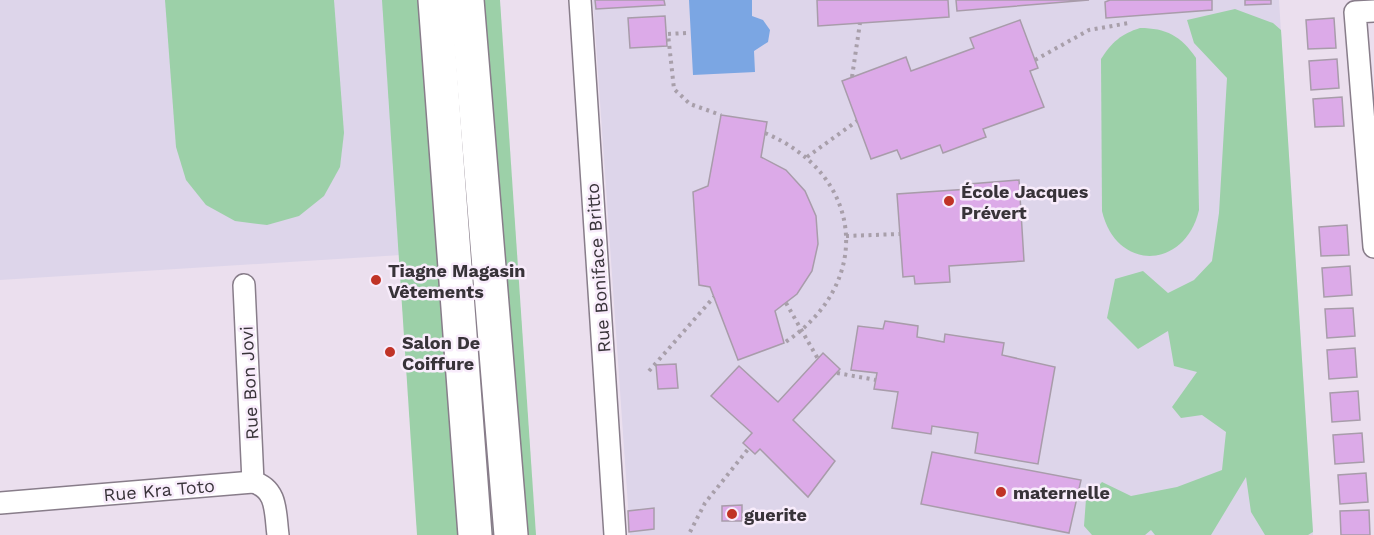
<svg xmlns="http://www.w3.org/2000/svg" width="1374" height="535" viewBox="0 0 1374 535" font-family="'Work Sans',sans-serif">
	<style>
		.education { fill: #ddd5ea }
		.green { fill: #9cd0a8 }
		.water { fill: #7ba6e3 }
		.building { fill: #dcaae8; stroke: #a89caa; stroke-width: 1.5 }
		.lines { fill: none; stroke-linecap: round; stroke-linejoin: round }
		.street-casing { stroke: #887d8a; stroke-width: 24 }
		.highway-casing { stroke: #887d8a; stroke-width: 36 }
		.path { stroke: #a89faa; stroke-width: 4; stroke-dasharray: 3 4.5; stroke-linecap: butt }
		.street { stroke: #fff; stroke-width: 21 }
		.highway { stroke: #fff; stroke-width: 33 }
		.poi-dot { fill: #c03326; stroke: #f8ecfb; stroke-width: 2 }
		.labels { text-anchor: middle; dominant-baseline: central; stroke-width: 5; stroke-linejoin: round; paint-order: stroke }
		.poi-label { font-size: 18px; font-weight: bold; fill: #383339; stroke: #f8ecfb; text-anchor: start }
		.street-label { font-size: 18px; fill: #383339; stroke: #f8ecfb }
	</style>
	<rect width="100%" height="100%" fill="#ebdfee"/>
	<g class="education">
		<path d="M0,0H383L401,255L0,280Z"/>
		<path d="M593,0H1279L1313,535H630Z"/>
	</g>
	<g class="green">
		<path d="M165,0H334L344,133L340,167L324,196L299,216L267,225L235,221L206,205L186,180L176,147Z"/>
		<path d="M382,0H500L536,535H417Z"/>
		<path d="M1235,9L1273,23L1281,30L1313,532L1308,535H1265L1251,512L1246,477L1211,535H1155L1151,530L1145,535H1092L1084,526L1086,499L1102,482L1131,496L1177,487L1222,470L1226,432L1202,415L1181,418L1172,407L1197,372L1174,366L1168,331L1138,349L1107,318L1115,279L1143,271L1168,293L1194,280L1212,261L1219,213L1227,78L1194,43L1187,20Z"/>
		<path d="M1140,28C1166,28 1181,36 1196,58L1199,210C1185,270 1116,272 1102,211L1101,59C1112,42 1121,34 1140,28Z"/>
	</g>
	<path class="water" d="M689,0H752V16L763,20L770,30L768,42L754,51L755,72L693,75Z"/>
	<g class="building">
		<path d="M595,0H664L665,5L596,9Z"/>
		<path d="M817,0H948L949,17L818,26Z"/>
		<path d="M956,0H1089L957,11Z"/>
		<path d="M1110,0H1212V10L1106,18L1105,2Z"/>
		<path d="M1245,0H1271V4L1245,5Z"/>
		<path d="M665,16L667,46L630,48L628,18Z"/>
		<path d="M1334,18L1336,48L1308,49L1306,20Z"/>
		<path d="M1020,20L1038,68L1030,71L1044,107L983,129L986,137L943,153L940,145L901,159L897,150L871,159L842,81L906,57L911,71L974,48L970,38Z"/>
		<path d="M1337,59L1339,88L1311,90L1309,61Z"/>
		<path d="M1342,97L1344,126L1315,127L1313,99Z"/>
		<path d="M721,115L767,122L761,157L786,170L805,191L816,216L818,244L812,271L797,294L775,311L784,343L738,360L710,287L699,285L693,192L708,186Z"/>
		<path d="M1019,180L1024,261L949,266L950,282L915,284L914,276L903,277L897,194L969,189V184Z"/>
		<path d="M1347,225L1349,255L1321,256L1319,227Z"/>
		<path d="M1350,266L1352,295L1324,297L1322,268Z"/>
		<path d="M1353,308L1355,336L1327,338L1325,309Z"/>
		<path d="M885,321L918,326L917,337L944,342L945,334L1004,343L1002,355L1055,367L1038,464L975,453L978,433L932,426L931,434L892,428L898,392L874,389L877,373L851,370L858,326L883,329Z"/>
		<path d="M1355,348L1357,377L1329,379L1327,350Z"/>
		<path d="M823,353L840,369L793,420L835,461L808,497L760,449L755,454L743,443L752,433L711,396L739,366L778,402Z"/>
		<path d="M676,364L678,388L658,389L656,365Z"/>
		<path d="M1358,391L1360,420L1332,422L1330,393Z"/>
		<path d="M1362,433L1364,462L1335,464L1333,435Z"/>
		<path d="M932,452L1081,480L1069,533L921,504Z"/>
		<path d="M1366,473L1368,502L1340,504L1338,475Z"/>
		<path d="M742,505V521H722V506Z"/>
		<path d="M654,508V529L629,532L628,511Z"/>
		<path d="M1369,510L1370,535H1341L1340,511Z"/>
	</g>
	<g class="lines">
		<g class="street-casing">
			<g id="street">
				<path d="M580,0L615,535"/>
				<path d="M1374,11L1355,12L1374,247"/>
				<path d="M244,285L253,482"/>
				<path d="M0,503L253,482C278,489 275,513 278,535"/>
			</g>
		</g>
		<g class="highway-casing">
			<g id="highway">
				<path d="M435,0L475,535"/>
				<path d="M467,0L511,535"/>
			</g>
		</g>
		<g class="path">
			<path d="M686,33L668,34L674,89L690,104L721,115"/>
			<path d="M1035,60L1089,30L1129,23"/>
			<path d="M852,77L860,23"/>
			<path d="M765,133C865,175 874,284 784,343"/>
			<path d="M807,157L857,121"/>
			<path d="M846,236L900,234"/>
			<path d="M786,303L818,359"/>
			<path d="M649,371L714,297"/>
			<path d="M837,373L876,380"/>
			<path d="M690,532L705,503L749,448"/>
		</g>
		<use href="#street" class="street"/>
		<use href="#highway" class="highway"/>
	</g>
	<g class="poi-dot">
		<circle cx="949" cy="201" r="6"/>
		<circle cx="376" cy="280" r="6"/>
		<circle cx="390" cy="352" r="6"/>
		<circle cx="1001" cy="492" r="6"/>
		<circle cx="732" cy="514" r="6"/>
	</g>
	<g class="labels">
		<g class="poi-label">
			<text x="961" y="191">École Jacques<tspan x="961" dy="21">Prévert</tspan></text>
			<text x="388" y="270">Tiagne Magasin<tspan x="388" dy="21">Vêtements</tspan></text>
			<text x="402" y="342">Salon De<tspan x="402" dy="21">Coiffure</tspan></text>
			<text x="1013" y="492">maternelle</text>
			<text x="744" y="514">guerite</text>
		</g>
		<g class="street-label">
			<text transform="translate(598 268) rotate(-94)">Rue Boniface Britto</text>
			<text transform="translate(249 383) rotate(-93)">Rue Bon Jovi</text>
			<text transform="translate(159 490) rotate(-5)">Rue Kra Toto</text>
		</g>
	</g>
</svg>
